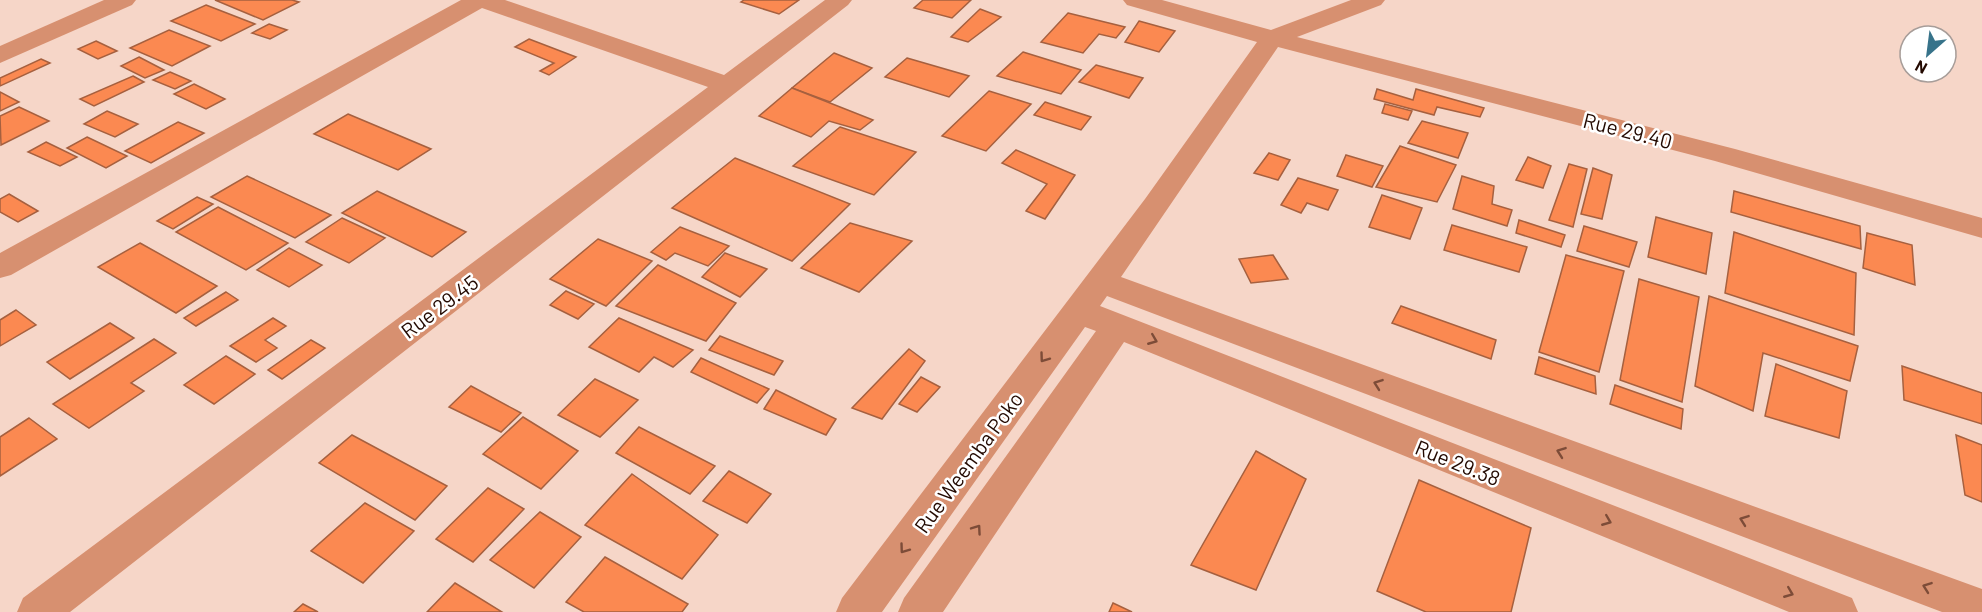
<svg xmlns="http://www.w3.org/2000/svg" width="1982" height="612" viewBox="0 0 1982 612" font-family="Barlow,sans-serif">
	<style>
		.building { fill: #fb8951; stroke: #a6603f; stroke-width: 1.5 }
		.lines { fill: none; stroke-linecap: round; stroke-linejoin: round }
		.street { fill: #d79070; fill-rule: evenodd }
		.oneway { stroke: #7d4c38 }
		.labels { text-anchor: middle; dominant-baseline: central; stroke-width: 5; stroke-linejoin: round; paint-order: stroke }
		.street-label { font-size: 21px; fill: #230900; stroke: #fff }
	</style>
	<rect width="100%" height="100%" fill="#f6d6c8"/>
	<g class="building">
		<path d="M215,0H292L299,2L263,20Z"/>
		<path d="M744,0H799L779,14L741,2Z"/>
		<path d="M923,0H971L952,18L914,8Z"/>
		<path d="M206,5L255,24L221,41L171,21Z"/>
		<path d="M980,9L1001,17L968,42L951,37Z"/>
		<path d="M1068,13L1125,27L1116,38L1099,34L1083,53L1041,42Z"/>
		<path d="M1139,21L1175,31L1159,52L1125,42Z"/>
		<path d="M269,24L287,30L270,39L252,33Z"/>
		<path d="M169,30L210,46L172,66L130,48Z"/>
		<path d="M529,39L576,57L549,75L540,71L554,63L515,47Z"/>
		<path d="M96,41L117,51L98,59L78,49Z"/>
		<path d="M1023,52L1081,70L1061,94L997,76Z"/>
		<path d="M834,53L872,68L830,102L792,88Z"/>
		<path d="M139,57L164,70L145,78L121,66Z"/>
		<path d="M907,58L969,76L949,97L885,77Z"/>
		<path d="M41,59L50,63L0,86V78Z"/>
		<path d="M1096,65L1143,78L1129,98L1079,82Z"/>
		<path d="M170,72L191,81L175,89L153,80Z"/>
		<path d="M133,76L144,82L94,106L80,99Z"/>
		<path d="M194,84L225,99L206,109L174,94Z"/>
		<path d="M792,88L873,120L860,130L829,121L811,137L759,116Z"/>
		<path d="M1377,89L1413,100L1416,89L1484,108L1480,117L1437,107L1434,115L1374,99Z"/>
		<path d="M989,91L1031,104L986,151L942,136Z"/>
		<path d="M0,92L19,102L0,111Z"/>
		<path d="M1045,102L1091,117L1081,130L1034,115Z"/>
		<path d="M1385,104L1412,111L1408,120L1382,113Z"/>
		<path d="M19,107L49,121L1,145L0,116Z"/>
		<path d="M107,111L138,124L115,137L84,124Z"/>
		<path d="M348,114L431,149L398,170L314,134Z"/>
		<path d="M1422,121L1468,133L1458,158L1408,143Z"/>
		<path d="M178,122L204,133L151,163L125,151Z"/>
		<path d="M840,127L916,152L874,195L793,166Z"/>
		<path d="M87,137L127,156L106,168L67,148Z"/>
		<path d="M46,142L77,157L60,166L28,152Z"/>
		<path d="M1400,146L1456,165L1437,202L1376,187Z"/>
		<path d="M1016,150L1075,175L1045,219L1026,211L1047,184L1002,163Z"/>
		<path d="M1269,153L1290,160L1278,180L1254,173Z"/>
		<path d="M1346,155L1383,166L1372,187L1337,176Z"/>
		<path d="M1528,157L1551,166L1543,188L1516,180Z"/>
		<path d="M735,158L850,204L792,261L672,208Z"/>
		<path d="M1569,164L1587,169L1573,227L1549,220Z"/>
		<path d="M1593,168L1612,175L1602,219L1581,214Z"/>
		<path d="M247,176L331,215L295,238L211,197Z"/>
		<path d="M1462,176L1494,186L1492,204L1512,210L1507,226L1453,209Z"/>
		<path d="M1298,178L1338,190L1328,210L1307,203L1301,213L1281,205Z"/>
		<path d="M377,191L466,232L432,257L342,213Z"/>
		<path d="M1734,191L1860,226L1861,249L1731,212Z"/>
		<path d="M9,194L38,211L18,222L0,212V199Z"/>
		<path d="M1382,195L1422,208L1410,239L1369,227Z"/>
		<path d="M197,197L213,204L173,229L157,221Z"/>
		<path d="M218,207L288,243L246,270L176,232Z"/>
		<path d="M1656,217L1712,233L1706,274L1648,257Z"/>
		<path d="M342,218L385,238L349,263L306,242Z"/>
		<path d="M1519,220L1565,235L1561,247L1516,233Z"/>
		<path d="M850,223L912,241L859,292L801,268Z"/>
		<path d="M1452,225L1527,247L1519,272L1444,250Z"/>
		<path d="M1584,226L1637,242L1629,267L1577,251Z"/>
		<path d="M680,227L729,246L708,266L675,253L666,260L651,252Z"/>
		<path d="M1734,232L1856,273L1854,335L1725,293Z"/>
		<path d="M1867,233L1912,245L1915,285L1863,268Z"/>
		<path d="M598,239L652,261L606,306L550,279Z"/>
		<path d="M140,243L217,286L176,313L98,267Z"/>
		<path d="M289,248L322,265L289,287L257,270Z"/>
		<path d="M725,253L767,269L740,297L702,277Z"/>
		<path d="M1273,255L1288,279L1251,283L1239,259Z"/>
		<path d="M1566,255L1624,271L1599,372L1539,352Z"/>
		<path d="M658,265L736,303L706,341L616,306Z"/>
		<path d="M1639,279L1699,297L1682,402L1620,380Z"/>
		<path d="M566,291L594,304L578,319L550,305Z"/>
		<path d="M226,292L238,300L196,326L184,318Z"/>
		<path d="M1709,296L1858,346L1850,381L1763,353L1753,411L1695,386Z"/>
		<path d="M1401,306L1496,340L1491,359L1392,323Z"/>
		<path d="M16,310L36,325L0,346V320Z"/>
		<path d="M273,318L286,326L265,340L277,348L256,362L230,346Z"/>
		<path d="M619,318L693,350L673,367L654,357L639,372L589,347Z"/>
		<path d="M110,323L134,338L70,379L47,362Z"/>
		<path d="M720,336L783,361L774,375L709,350Z"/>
		<path d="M154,339L176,353L131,383L144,391L89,428L53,404Z"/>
		<path d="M311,340L325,348L282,379L268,370Z"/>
		<path d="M909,349L925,361L882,419L852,408Z"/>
		<path d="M226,356L255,374L214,404L184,385Z"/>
		<path d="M1539,357L1595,376L1596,394L1535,374Z"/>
		<path d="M701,358L769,389L757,403L691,372Z"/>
		<path d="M1776,364L1847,391L1839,438L1765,416Z"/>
		<path d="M1902,366L1982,393V424L1904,400Z"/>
		<path d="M921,377L940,387L917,412L899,404Z"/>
		<path d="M595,379L638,400L600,437L558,415Z"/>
		<path d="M1615,385L1683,409L1681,429L1610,404Z"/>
		<path d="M471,386L521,413L501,432L449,407Z"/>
		<path d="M776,390L836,419L826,435L764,409Z"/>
		<path d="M523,417L578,451L541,489L483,454Z"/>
		<path d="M29,418L57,439L0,476V437Z"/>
		<path d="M639,427L715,466L690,494L616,453Z"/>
		<path d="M352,435L447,486L415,520L319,463Z"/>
		<path d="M1956,435L1982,445V502L1965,495Z"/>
		<path d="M1256,451L1306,479L1256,590L1191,565Z"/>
		<path d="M729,471L771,494L747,523L703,501Z"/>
		<path d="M632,474L718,535L682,579L585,525Z"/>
		<path d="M1419,480L1531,528L1511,612H1426L1377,591Z"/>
		<path d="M488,488L524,509L473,562L436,539Z"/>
		<path d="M365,503L414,531L363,583L311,551Z"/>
		<path d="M540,512L581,537L534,588L490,560Z"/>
		<path d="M605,557L688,604L682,612H584L566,602Z"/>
		<path d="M455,583L502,612H427Z"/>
		<path d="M1113,603L1132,612H1109Z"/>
		<path d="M303,604L318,612H294Z"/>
	</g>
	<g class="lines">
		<g class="street">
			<path d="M104,0H136L132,5L0,63V46Z"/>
			<path d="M461,0H505L724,75L825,0H852L848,5L70,612H17L23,598L708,87L482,8L11,275L0,278V253Z"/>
			<path d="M1123,0H1162L1271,30L1351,0H1385L1381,5L1297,37L1735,149L1982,218V238L1715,161L1278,47L1121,277L1982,589V612H1942L1107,296L1100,306L1852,598L1858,612H1789L1124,342L943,612H898L904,598L1096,331L1085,327L882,612H836L842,598L1145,199L1257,42L1127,5Z"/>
		</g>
	</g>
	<defs><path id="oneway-chevron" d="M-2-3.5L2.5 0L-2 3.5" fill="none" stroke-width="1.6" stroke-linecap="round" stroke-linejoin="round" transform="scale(1.5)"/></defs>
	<g class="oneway">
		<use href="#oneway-chevron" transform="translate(1153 340) rotate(22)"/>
		<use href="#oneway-chevron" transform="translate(1044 358) rotate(126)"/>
		<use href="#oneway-chevron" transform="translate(1378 384) rotate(-160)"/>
		<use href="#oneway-chevron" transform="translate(1561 452) rotate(-160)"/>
		<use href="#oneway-chevron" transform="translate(1744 520) rotate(-160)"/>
		<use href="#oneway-chevron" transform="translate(1607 521) rotate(22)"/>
		<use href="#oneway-chevron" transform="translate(977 529) rotate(-55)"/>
		<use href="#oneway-chevron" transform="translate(904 549) rotate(126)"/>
		<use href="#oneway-chevron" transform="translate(1927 587) rotate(-160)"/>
		<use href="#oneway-chevron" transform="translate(1789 593) rotate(22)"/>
	</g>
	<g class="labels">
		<g class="street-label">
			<text transform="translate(1628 130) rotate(14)">Rue 29.40</text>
			<text transform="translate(439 306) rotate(-37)">Rue 29.45</text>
			<text transform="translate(968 462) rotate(-54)">Rue Weemba Poko</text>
			<text transform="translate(1458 462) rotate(22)">Rue 29.38</text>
		</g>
	</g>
	<g transform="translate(1928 54) rotate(208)"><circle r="28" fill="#ffffff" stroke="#a79d99" stroke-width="1.5"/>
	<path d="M0-4.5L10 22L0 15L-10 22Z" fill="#37738a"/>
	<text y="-9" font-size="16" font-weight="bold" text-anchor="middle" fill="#230900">N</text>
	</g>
</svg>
